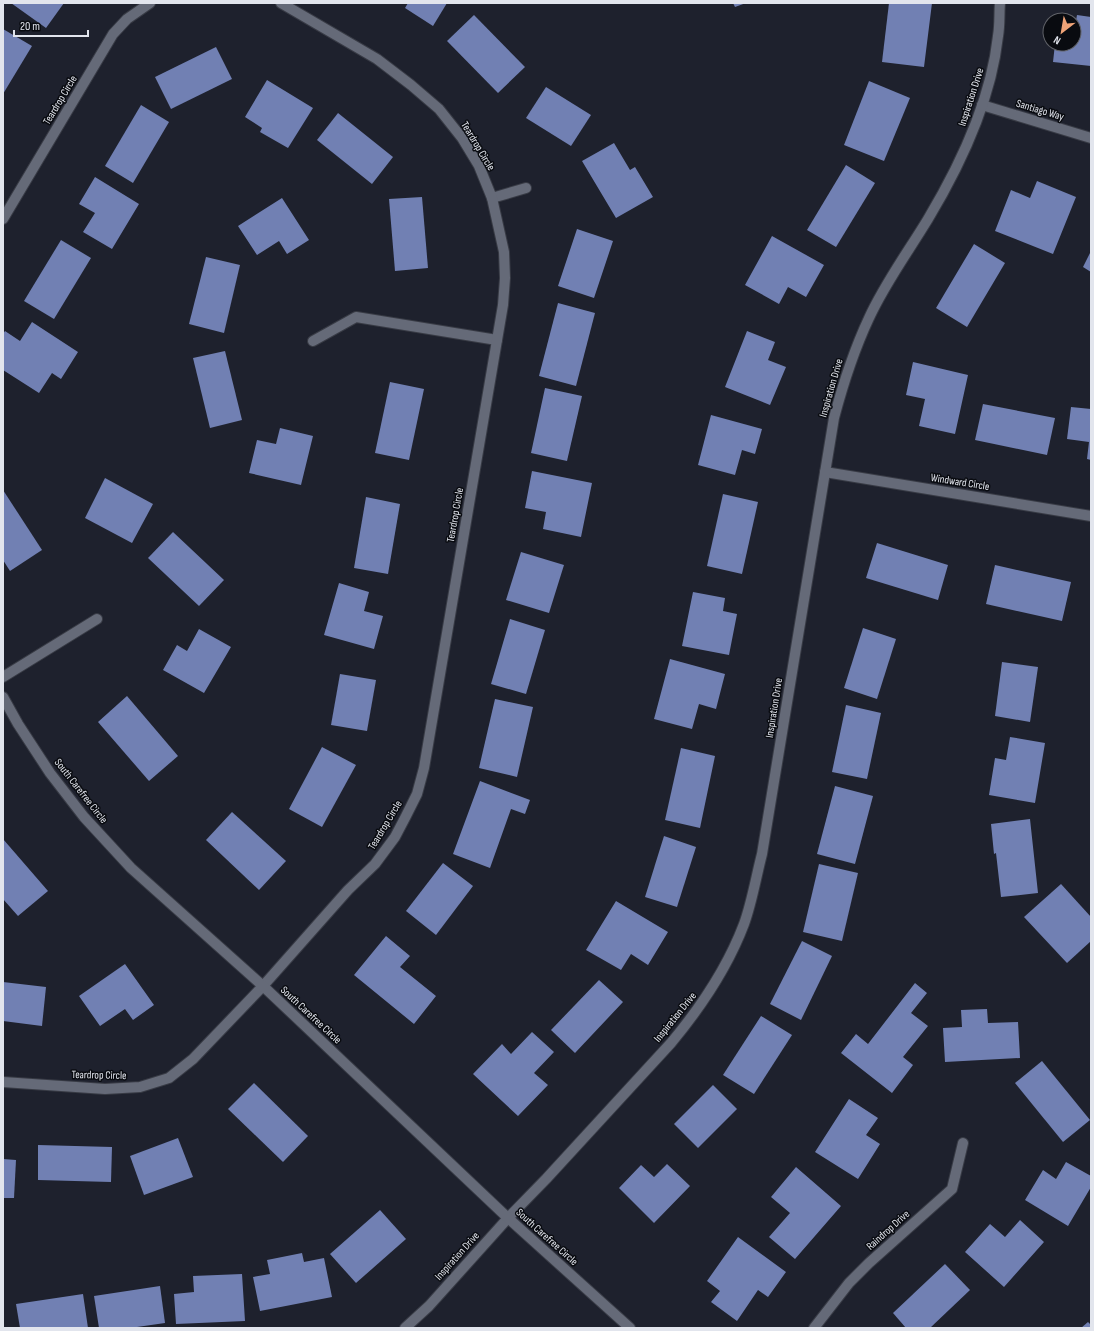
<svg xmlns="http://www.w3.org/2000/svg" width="1094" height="1331" viewBox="0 0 1094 1331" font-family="'Sofia Sans Condensed',sans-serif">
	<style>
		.building { fill: #7180b3 }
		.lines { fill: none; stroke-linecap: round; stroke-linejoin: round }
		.minor-casing { stroke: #383b45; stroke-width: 12 }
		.tertiary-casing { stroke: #383b45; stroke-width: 12 }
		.secondary-casing { stroke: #383b45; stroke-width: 12 }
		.minor { stroke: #656a78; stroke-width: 10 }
		.tertiary { stroke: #656a78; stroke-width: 10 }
		.secondary { stroke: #656a78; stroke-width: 10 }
		.labels { text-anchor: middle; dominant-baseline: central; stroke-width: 3; stroke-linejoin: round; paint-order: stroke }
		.street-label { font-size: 11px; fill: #e2e5ed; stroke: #090b10 }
	</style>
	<rect width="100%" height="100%" fill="#1e212d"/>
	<g class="building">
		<path d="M11,3H64L46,28Z"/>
		<path d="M408,3H447L433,26L405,8Z"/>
		<path d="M733,3H746L735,7Z"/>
		<path d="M889,3H932L924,67L882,62Z"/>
		<path d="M474,15L525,67L498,93L447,41Z"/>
		<path d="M1077,15L1091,17V66L1053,62L1055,44H1074V31Z"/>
		<path d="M3,29L32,46L3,94Z"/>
		<path d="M216,47L232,79L171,109L155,77Z"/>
		<path d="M267,80L313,108L288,148L260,132L262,128L245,117Z"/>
		<path d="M869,81L910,98L884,161L844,145Z"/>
		<path d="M546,87L591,115L571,146L526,118Z"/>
		<path d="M141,105L169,122L133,183L105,166Z"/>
		<path d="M338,113L393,157L372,184L317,140Z"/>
		<path d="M614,143L630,170L635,167L653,197L616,218L582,161Z"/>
		<path d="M846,165L875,183L836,247L807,230Z"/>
		<path d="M95,177L139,204L112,249L83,232L95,213L79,204Z"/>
		<path d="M1037,181L1076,197L1053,254L995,231L1011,190L1030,198Z"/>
		<path d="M422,197L428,268L395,271L389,199Z"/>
		<path d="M282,198L309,240L287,254L279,241L257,255L238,226Z"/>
		<path d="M577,229L613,241L594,298L558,286Z"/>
		<path d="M772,236L824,265L806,297L788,287L779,304L745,285Z"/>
		<path d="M61,240L91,258L54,319L24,301Z"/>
		<path d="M974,244L1005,263L967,327L936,308Z"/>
		<path d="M1091,251V272L1083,267Z"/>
		<path d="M206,257L240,265L224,333L189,324Z"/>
		<path d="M558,303L595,313L576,386L539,376Z"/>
		<path d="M32,322L78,352L61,379L52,373L39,393L3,370V334L5,331L20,341Z"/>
		<path d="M747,331L775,342L768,360L786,367L770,405L725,387Z"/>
		<path d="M225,351L242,420L210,428L193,358Z"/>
		<path d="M913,362L968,375L955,434L919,426L925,399L906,395Z"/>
		<path d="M390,382L424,389L409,460L375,453Z"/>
		<path d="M545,388L582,396L567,461L531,453Z"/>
		<path d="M983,404L1055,418L1047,455L975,440Z"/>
		<path d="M1071,407L1091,409V460L1087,459L1089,442L1067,439Z"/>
		<path d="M711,415L762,429L755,454L742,450L735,475L698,465Z"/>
		<path d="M280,428L313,436L301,485L249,473L257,440L276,444Z"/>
		<path d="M532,471L592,483L581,537L543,529L546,512L525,508Z"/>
		<path d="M105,478L153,504L132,543L85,518Z"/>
		<path d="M3,490L42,550L10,571L3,560Z"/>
		<path d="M723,494L758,502L742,574L707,566Z"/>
		<path d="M366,497L400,504L388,574L354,568Z"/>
		<path d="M173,532L224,580L199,606L148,558Z"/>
		<path d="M877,543L948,565L938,600L866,578Z"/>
		<path d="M521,552L564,565L549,613L506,600Z"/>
		<path d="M995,565L1071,582L1062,621L986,604Z"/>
		<path d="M339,583L369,592L364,611L383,616L374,649L324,635Z"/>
		<path d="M693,592L725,598L723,611L737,614L729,655L682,646Z"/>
		<path d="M510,619L545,630L526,694L491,684Z"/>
		<path d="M863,628L896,639L877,699L844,688Z"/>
		<path d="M199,629L231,647L204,693L163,670L177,645L187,651Z"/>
		<path d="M670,659L725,674L716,709L699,704L692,729L654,719Z"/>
		<path d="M1002,662L1038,667L1030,722L995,716Z"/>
		<path d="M340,674L376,680L367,731L331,725Z"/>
		<path d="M127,696L178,756L149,781L98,722Z"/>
		<path d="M495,699L533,707L517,777L479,768Z"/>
		<path d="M846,705L881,713L867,779L832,772Z"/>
		<path d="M1010,737L1045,743L1035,803L989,795L995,758L1006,760Z"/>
		<path d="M322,747L356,765L322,827L289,809Z"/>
		<path d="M681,748L715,756L700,828L665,820Z"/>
		<path d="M480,781L530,800L525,814L511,809L490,868L453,854Z"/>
		<path d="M835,786L873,796L855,864L817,854Z"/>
		<path d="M232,812L286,861L259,890L206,840Z"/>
		<path d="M1030,819L1038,893L1001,897L996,853L994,854L991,824Z"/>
		<path d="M664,836L696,847L677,907L645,897Z"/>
		<path d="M3,839L48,891L18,916L3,899Z"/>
		<path d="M443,863L473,886L436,935L406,911Z"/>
		<path d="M819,864L858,873L842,941L803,932Z"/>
		<path d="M1061,884L1091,917V941L1067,963L1024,917Z"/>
		<path d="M616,901L668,932L648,965L631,954L621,970L586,950Z"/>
		<path d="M386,936L410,956L400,967L436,996L414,1024L354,975Z"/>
		<path d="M802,941L832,956L801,1020L770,1004Z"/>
		<path d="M125,964L154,1005L133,1020L125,1009L100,1026L79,996Z"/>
		<path d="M599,980L623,1002L575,1053L551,1030Z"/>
		<path d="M3,982L46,987L42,1026L3,1021Z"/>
		<path d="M915,983L927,993L911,1013L928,1026L903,1057L913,1065L892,1093L841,1053L856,1034L868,1044Z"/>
		<path d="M987,1009L988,1023L1018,1022L1020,1058L945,1062L943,1028L962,1027L961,1010Z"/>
		<path d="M761,1016L792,1035L754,1094L723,1075Z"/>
		<path d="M532,1032L554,1052L534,1073L548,1085L518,1116L473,1074L502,1044L511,1054Z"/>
		<path d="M1042,1061L1090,1120L1063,1142L1015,1083Z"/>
		<path d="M254,1083L308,1136L283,1162L228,1109Z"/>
		<path d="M713,1085L737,1109L698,1148L674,1124Z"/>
		<path d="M849,1099L878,1118L866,1135L880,1144L858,1179L815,1152Z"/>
		<path d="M178,1138L193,1177L144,1195L130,1156Z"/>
		<path d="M38,1145L112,1147L111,1182L38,1180Z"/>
		<path d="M3,1159L16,1160L14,1198H3Z"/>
		<path d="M1066,1162L1091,1176V1187L1068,1226L1025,1200L1043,1170L1056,1179Z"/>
		<path d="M667,1164L690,1186L654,1223L619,1188L641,1165L654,1177Z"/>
		<path d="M796,1167L841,1206L795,1259L769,1237L790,1213L771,1197Z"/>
		<path d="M380,1210L406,1239L356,1283L330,1254Z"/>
		<path d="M1020,1220L1044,1242L1004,1287L965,1252L990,1224L1005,1237Z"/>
		<path d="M738,1237L786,1272L768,1297L758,1290L737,1321L711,1302L720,1291L707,1281Z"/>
		<path d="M302,1253L304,1262L324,1258L332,1297L260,1311L253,1277L270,1274L267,1260Z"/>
		<path d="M945,1264L970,1290L930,1328H906L893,1313Z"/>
		<path d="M242,1274L245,1321L176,1324L174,1294L194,1292L193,1276Z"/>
		<path d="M160,1286L165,1323L130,1328H99L94,1296Z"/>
		<path d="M83,1294L88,1328H20L16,1304Z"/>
		<path d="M1088,1322L1091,1325V1328H1081Z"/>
	</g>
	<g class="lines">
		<g class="minor-casing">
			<g id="minor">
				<path d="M982,105L1091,138"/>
				<path d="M492,198L526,188"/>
				<path d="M3,219L113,34L127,19L150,3"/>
				<path d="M313,341L356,317L497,340"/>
				<path d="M825,472L1091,516"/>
				<path d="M3,677L97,619"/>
				<path d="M3,1082L105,1089L140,1087L169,1078L193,1059L263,986L348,890L375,864L395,837L406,816L417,794L424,768L503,305L505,278L504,252L492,198L479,166L462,138L439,109L411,85L377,59L281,3"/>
				<path d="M814,1328L849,1283L869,1263L952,1189L963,1143"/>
			</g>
		</g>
		<g class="tertiary-casing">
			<path id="tertiary" d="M405,1328L429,1306L508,1218L546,1179L671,1043C701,1007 727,969 744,924C752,902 756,877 762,854L834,418C843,384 854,350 869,318C885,283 908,252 928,219C961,164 991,101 998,36C1000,25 999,14 1000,3"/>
		</g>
		<g class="secondary-casing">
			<path id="secondary" d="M3,697L18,724L50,773L84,817L131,868L263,986L508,1218L630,1328"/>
		</g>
		<use href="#minor" class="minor"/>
		<use href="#tertiary" class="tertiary"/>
		<use href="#secondary" class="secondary"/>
	</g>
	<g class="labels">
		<g class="street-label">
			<text transform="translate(971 97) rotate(-72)">Inspiration Drive</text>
			<text transform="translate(60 100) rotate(-59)">Teardrop Circle</text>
			<text transform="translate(1040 110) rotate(17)">Santiago Way</text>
			<text transform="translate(478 146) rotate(59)">Teardrop Circle</text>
			<text transform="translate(831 388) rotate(-74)">Inspiration Drive</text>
			<text transform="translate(960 482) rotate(9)">Windward Circle</text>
			<text transform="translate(455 515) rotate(-80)">Teardrop Circle</text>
			<text transform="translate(774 708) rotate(-81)">Inspiration Drive</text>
			<text transform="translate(81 791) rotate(52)">South Carefree Circle</text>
			<text transform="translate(385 825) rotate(-59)">Teardrop Circle</text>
			<text transform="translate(311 1015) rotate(43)">South Carefree Circle</text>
			<text transform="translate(675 1017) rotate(-51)">Inspiration Drive</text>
			<text transform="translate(99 1075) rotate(1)">Teardrop Circle</text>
			<text transform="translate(888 1230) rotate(-42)">Raindrop Drive</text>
			<text transform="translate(547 1237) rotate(42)">South Carefree Circle</text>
			<text transform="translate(457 1256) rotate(-48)">Inspiration Drive</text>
		</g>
	</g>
	<rect width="1094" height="1331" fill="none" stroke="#e2e5ed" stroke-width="8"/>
	<g transform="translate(1062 32) rotate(211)"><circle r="19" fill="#090b10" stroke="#606268"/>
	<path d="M0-3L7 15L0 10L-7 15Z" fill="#efa377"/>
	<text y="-6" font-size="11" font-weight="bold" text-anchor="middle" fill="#e2e5ed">N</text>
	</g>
	<path d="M14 30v6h74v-6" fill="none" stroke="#e2e5ed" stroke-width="2"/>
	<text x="20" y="30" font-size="12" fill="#e2e5ed" stroke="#090b10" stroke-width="3" paint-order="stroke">20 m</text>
</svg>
